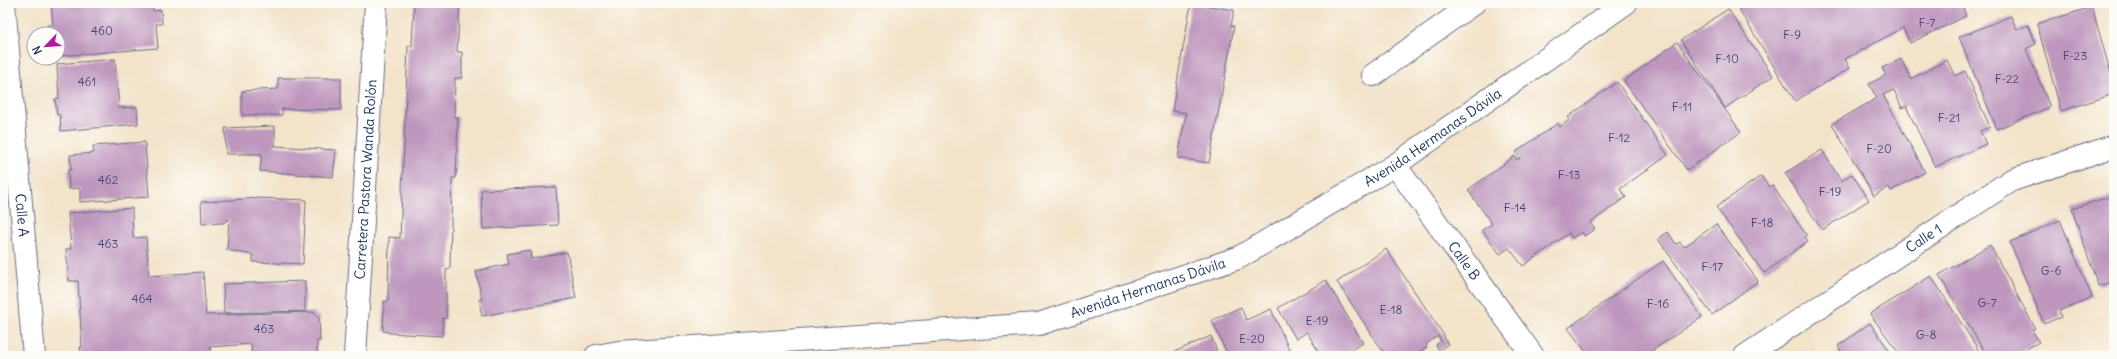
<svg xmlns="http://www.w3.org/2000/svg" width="2117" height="359" viewBox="0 0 2117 359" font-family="Delius,sans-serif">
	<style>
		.building { fill: #be96be }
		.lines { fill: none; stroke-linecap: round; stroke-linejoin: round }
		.minor-casing { stroke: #676e83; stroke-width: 24 }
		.minor { stroke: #fff; stroke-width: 22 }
		.labels { text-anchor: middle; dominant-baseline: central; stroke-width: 3; stroke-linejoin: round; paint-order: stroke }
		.number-label { font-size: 12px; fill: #444976 }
		.street-label { font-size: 14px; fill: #1b2f5e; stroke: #fdfcf7 }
	</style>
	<rect width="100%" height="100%" fill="#fdfcf7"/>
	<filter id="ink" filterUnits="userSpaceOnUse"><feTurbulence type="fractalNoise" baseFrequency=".025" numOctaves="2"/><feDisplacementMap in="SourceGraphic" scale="8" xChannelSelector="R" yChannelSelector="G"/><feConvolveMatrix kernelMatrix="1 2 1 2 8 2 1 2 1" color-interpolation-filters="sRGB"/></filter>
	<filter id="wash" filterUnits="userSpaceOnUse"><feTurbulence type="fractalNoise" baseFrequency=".012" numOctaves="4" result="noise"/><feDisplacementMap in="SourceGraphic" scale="16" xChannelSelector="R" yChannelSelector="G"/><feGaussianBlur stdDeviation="0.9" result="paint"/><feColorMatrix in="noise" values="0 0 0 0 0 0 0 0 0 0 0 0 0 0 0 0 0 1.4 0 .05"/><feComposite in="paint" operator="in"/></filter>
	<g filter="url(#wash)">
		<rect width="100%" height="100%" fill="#f3e3c9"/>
		<g id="blocks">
			<g class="building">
				<path d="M51,3H153V11L161,10L162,24H156L158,48L58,56V34H47V25H53Z"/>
				<path d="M414,3H460L457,52H462V78H455L454,117H458L457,149L456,178H452L450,269L446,270V319L443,318L442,336L389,333V332L383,331L384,301L388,302L389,237L400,238L408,46H412Z"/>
				<path d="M1191,3L1234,10L1231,26H1234L1209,163L1178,158L1186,113L1172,111Z"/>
				<path d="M1735,3H1961L1966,16L1910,43L1903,28L1845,59L1850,68L1795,101Z"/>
				<path d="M2092,7L2114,85V94L2061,111L2037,24Z"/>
				<path d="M1728,9L1773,76L1725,108L1681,40Z"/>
				<path d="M2011,16L2017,30L2028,25L2036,44L2026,49L2050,107L1997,129L1959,37Z"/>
				<path d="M1677,42L1741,132L1687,170L1624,81Z"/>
				<path d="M115,59L119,108L137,107L138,124L61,131L60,115H57L55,99L59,98L57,64Z"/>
				<path d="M1901,59L1911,79L1947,60L1955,76L1965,71L1990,127L1980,131L1986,144L1935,167L1906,106L1902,108L1894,90L1883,95L1925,172L1891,191L1889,187L1874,196L1832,124L1877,98L1869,84L1886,75L1882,68Z"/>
				<path d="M278,78H341V110L282,109V115H242V91L278,89Z"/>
				<path d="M1617,82L1668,155L1620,189L1626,197L1590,223L1595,229L1584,236L1582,232L1572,238L1569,233L1523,266L1509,248L1500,254L1482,230L1492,224L1468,190L1515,156L1517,160L1520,158L1516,152L1558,123L1560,127L1570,119L1568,117Z"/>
				<path d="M275,126V146L336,150L333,177L260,171L262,154H226L225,128Z"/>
				<path d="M145,142L149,197L80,202V188L69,189L68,170H71L70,155L94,153L93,146Z"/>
				<path d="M1822,150L1841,181L1852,174L1869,200L1822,230L1785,173Z"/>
				<path d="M1761,176L1769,187L1772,185L1807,236L1805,237L1808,241L1764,273L1716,207Z"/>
				<path d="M556,187L558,225L483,229L481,190Z"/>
				<path d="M2114,195V281L2098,286L2072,209Z"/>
				<path d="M259,198L306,200L303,264L253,262V255L227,250L229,219L223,223L202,224L201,202Z"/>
				<path d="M132,208L133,238L146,237L149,276L203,272L206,315L315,312L316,316H319L320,341H317V356H252L251,344L210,347L211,354L81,356L80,347H82L78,281H69L66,249H71L68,213Z"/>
				<path d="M2060,220L2092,297L2059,311L2061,317L2044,324L2010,242Z"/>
				<path d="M1716,224L1758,281L1712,315L1658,239L1668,232L1676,244L1680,242L1684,247Z"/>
				<path d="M1990,245L2035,328L2032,330L2039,342L2013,356H1987L1939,275Z"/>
				<path d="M1386,249L1445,337L1444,338L1448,344L1439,350L1436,345L1441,341L1438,336L1426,344L1427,347L1413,356H1386L1337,282Z"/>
				<path d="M530,250L531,259L567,252L576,298L482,316L479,300H482L476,271L509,264L507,254Z"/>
				<path d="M1663,261L1702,317L1644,356H1637L1636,354L1633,356H1589L1568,328Z"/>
				<path d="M1931,276L1981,354L1977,356H1901L1870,314Z"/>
				<path d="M1326,280L1363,343L1340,356H1321L1307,332L1296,339L1278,308Z"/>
				<path d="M305,281V311L224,313L223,284Z"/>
				<path d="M1241,307L1246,320L1271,309L1292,356H1228L1212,320Z"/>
				<path d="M1870,323L1893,356H1834L1841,351L1838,346Z"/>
				<path d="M1211,336L1219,356H1165Z"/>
			</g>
		</g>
	</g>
	<g filter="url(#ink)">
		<use href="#blocks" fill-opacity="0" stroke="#676e83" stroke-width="1"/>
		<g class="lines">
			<g class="minor-casing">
				<g id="minor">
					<path id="s1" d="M4,3L34,356"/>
					<path d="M1373,75L1474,3"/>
					<path id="s2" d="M1395,165L1533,356"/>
					<path id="s3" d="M355,356L376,3"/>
					<path id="s4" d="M596,356L619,352L1039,324L1238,258L1395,165L1626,3"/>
					<path id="s5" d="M1745,356L2012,180L2114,146"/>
				</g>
			</g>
			<use href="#minor" class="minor"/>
		</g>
	</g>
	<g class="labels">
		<g class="number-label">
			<text x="1927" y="22">F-7</text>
			<text x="102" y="30">460</text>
			<text x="1792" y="34">F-9</text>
			<text x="2075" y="55">F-23</text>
			<text x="1727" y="58">F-10</text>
			<text x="2007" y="78">F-22</text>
			<text x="87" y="81">461</text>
			<text x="1682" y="106">F-11</text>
			<text x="1949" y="117">F-21</text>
			<text x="1619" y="137">F-12</text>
			<text x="1879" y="148">F-20</text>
			<text x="1569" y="174">F-13</text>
			<text x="108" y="179">462</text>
			<text x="1830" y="191">F-19</text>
			<text x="1515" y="207">F-14</text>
			<text x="1762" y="222">F-18</text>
			<text x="108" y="243">463</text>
			<text x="1712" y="266">F-17</text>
			<text x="2051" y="270">G-6</text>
			<text x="142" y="298">464</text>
			<text x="1987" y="302">G-7</text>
			<text x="1658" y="303">F-16</text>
			<text x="1391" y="309">E-18</text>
			<text x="1317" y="320">E-19</text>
			<text x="264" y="328">463</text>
			<text x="1926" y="334">G-8</text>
			<text x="1252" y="338">E-20</text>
		</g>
		<g class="street-label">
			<text stroke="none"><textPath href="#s4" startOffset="883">Avenida Hermanas Dávila</textPath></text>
			<text stroke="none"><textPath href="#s3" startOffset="177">Carretera Pastora Wanda Rolón</textPath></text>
			<text stroke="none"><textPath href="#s1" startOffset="213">Calle A</textPath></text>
			<text stroke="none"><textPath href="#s5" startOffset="214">Calle 1</textPath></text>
			<text stroke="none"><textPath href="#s2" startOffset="118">Calle B</textPath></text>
			<text stroke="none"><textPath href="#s4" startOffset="559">Avenida Hermanas Dávila</textPath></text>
		</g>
	</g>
	<rect width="2117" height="359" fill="none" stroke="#fdfcf7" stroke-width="16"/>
	<g transform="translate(46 46) rotate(245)"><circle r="19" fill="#fdfcf7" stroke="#a3aaba"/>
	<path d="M0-3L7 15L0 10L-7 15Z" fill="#b5179e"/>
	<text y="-6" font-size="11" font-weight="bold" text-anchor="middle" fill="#1b2f5e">N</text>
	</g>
</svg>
